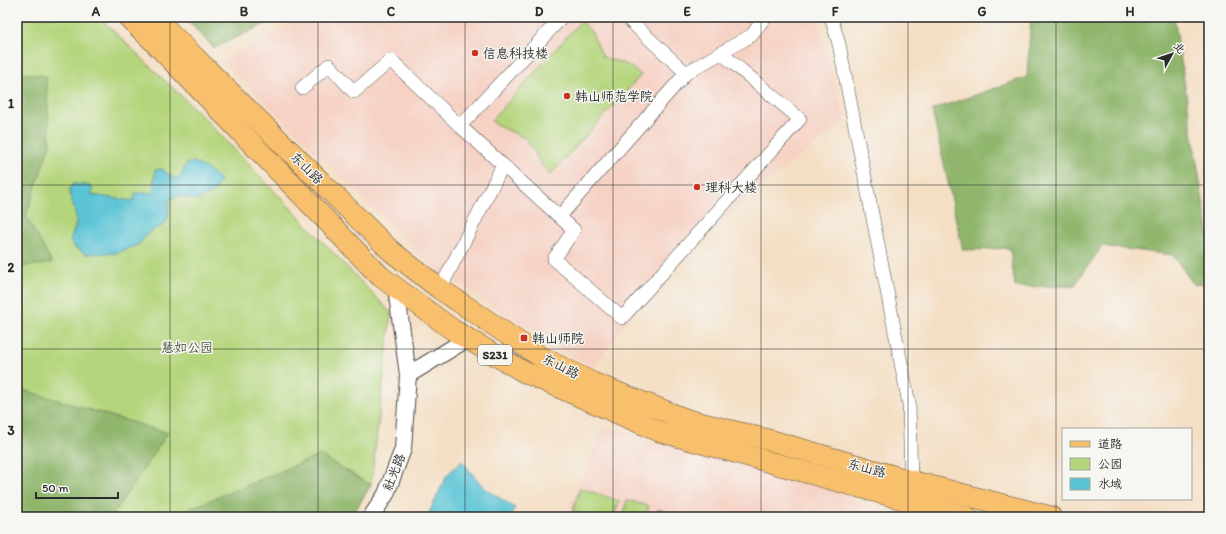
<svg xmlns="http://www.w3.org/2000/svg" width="1226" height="534" viewBox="0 0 1226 534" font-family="Itim,'LXGW WenKai TC',sans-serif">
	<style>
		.built { fill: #f6d2c4 }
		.green { fill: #b4d57c; stroke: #708054 }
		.forest { fill: #8fb66c; stroke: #5d704c }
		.water { fill: #5bc4d6; stroke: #437880 }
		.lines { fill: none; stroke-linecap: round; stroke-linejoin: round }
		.minor-casing { stroke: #494642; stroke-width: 14 }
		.tertiary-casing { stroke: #494642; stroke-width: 18 }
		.primary-casing { stroke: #494642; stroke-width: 22 }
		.path { stroke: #494642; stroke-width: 2; stroke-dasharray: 3 3; stroke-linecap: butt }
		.minor { stroke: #fff; stroke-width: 13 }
		.tertiary { stroke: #fff; stroke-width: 16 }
		.primary { stroke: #f8bf6c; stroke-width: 21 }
		.grid { fill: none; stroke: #2b2b2b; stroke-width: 1; stroke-opacity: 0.55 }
		.poi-dot { fill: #c8321e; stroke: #f6f6f2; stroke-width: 1.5 }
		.labels { text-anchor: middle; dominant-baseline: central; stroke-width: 3; stroke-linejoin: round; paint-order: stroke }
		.shield { fill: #f6f6f2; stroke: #686867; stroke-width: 1 }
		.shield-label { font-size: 12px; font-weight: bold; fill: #2b2b2b }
		.poi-label { font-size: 13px; fill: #2b2b2b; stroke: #f6f6f2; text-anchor: start }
		.street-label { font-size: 13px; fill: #2b2b2b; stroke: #f6f6f2 }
		.park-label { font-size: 13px; fill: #4d563f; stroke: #f6f6f2 }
		.neatline { fill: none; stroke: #2b2b2b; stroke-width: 1.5 }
		.grid-label { font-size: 13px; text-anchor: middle; font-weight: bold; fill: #2b2b2b }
	</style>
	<rect width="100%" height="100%" fill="#f6f6f2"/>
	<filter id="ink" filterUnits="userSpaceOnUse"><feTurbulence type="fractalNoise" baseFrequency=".025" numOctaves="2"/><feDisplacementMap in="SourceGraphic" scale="8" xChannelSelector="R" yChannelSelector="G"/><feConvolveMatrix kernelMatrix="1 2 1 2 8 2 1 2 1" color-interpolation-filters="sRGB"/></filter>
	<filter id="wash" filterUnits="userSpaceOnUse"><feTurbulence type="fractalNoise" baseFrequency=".012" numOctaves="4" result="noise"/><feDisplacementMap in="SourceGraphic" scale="16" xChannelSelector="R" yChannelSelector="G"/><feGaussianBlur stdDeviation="0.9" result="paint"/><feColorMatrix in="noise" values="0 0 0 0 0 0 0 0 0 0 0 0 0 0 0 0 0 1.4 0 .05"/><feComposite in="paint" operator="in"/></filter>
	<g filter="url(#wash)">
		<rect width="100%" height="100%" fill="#f4dfc4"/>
		<g class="built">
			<path d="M302,17H816L846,121L744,200L639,304L593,369L466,289L430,264L223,61Z"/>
			<path d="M605,426L849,494L880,513L881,517H582L568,509Z"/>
		</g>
		<g class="green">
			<path d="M17,17H99L207,121L391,313L371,485L351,517H17Z"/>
			<path d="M581,21L591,31L603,57L628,65L641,75L550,175L541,164L527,139L503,128L491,121Z"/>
			<path d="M580,488L619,501L614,517H592L573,511Z"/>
			<path d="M627,500L649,506L646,517H623Z"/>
			<path d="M658,509L680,516L679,517H656Z"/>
		</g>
		<g class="forest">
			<path d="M184,17H280L214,48Z"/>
			<path d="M1031,17H1174L1209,239V282L1194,285L1173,255L1102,246L1074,286L1015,287L1010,248L963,250L932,110L1027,77Z"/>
			<path d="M17,72L46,76L50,144L26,216L52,263L17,267Z"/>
			<path d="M20,389L168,433L111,517H17V390Z"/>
			<path d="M320,455L371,485L351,517H170Z"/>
		</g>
		<g class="water">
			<path d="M194,162L207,169L220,180L215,191L198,200L179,196L171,198L169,203L168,219L162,226L150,231L138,245L116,253L86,254L73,246L70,240C74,231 78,222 75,212C74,203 69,198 70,188L74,184L92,186V195L133,201L136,193H153L155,170L162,169L175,179L181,177L186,164Z"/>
			<path d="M462,461L483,487L515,508L510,517H427L447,475Z"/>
		</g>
	</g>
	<g filter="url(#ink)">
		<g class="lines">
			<g class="minor-casing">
				<g id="minor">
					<path d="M626,17L686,73L752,35L765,17"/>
					<path d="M831,17L839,44L909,404L911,481L910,517"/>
					<path d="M302,88L329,65L354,92L391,60L460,126L574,230L554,259L622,318L800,119L721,53"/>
					<path d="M460,126L562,17"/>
					<path d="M560,216L686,73"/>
					<path d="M440,289L503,165"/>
				</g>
			</g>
			<g class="tertiary-casing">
				<g id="tertiary">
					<path d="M396,288L408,375L467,339"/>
					<path d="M371,517L386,494L403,449L408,375"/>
				</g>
			</g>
			<g class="primary-casing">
				<g id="primary">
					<path d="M128,17L152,40L380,276L453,330L524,372L658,431L967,517"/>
					<path d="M154,17L391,251L440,289L541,357L593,383L688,420L773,441L911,481L1051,517"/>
				</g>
			</g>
			<path class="path" d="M428,516L429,517"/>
			<use href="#minor" class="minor"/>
			<use href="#tertiary" class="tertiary"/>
			<use href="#primary" class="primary"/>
		</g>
	</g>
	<path class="grid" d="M170,17V517M318,17V517M465,17V517M613,17V517M761,17V517M908,17V517M1056,17V517M17,185H1209M17,349H1209"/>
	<g class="poi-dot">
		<circle cx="475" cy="53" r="4"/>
		<circle cx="567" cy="96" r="4"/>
		<circle cx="697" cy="187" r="4"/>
		<rect x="520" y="334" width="8" height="8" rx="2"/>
	</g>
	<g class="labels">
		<rect class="shield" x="478" y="345" width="34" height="20" rx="3"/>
		<g class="shield-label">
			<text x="495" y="355">S231</text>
		</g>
		<g class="poi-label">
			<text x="483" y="53">信息科技楼</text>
			<text x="575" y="96">韩山师范学院</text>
			<text x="705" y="187">理科大楼</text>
			<text x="532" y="338">韩山师院</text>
		</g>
		<g class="street-label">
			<text transform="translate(307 168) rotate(45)">东山路</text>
			<text transform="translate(561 366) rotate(27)">东山路</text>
			<text transform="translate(867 468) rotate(16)">东山路</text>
			<text transform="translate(394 472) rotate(-68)">社光路</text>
		</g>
		<g class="park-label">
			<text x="187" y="347">慧如公园</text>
		</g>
	</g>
	<rect width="1226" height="534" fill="none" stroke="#f6f6f2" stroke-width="44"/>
	<rect x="1062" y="428" width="130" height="72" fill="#f6f6f2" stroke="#a5a5a2"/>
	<rect x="1070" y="441" width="20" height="6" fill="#f8bf6c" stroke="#a5a5a2"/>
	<text x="1098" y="448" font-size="12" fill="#2b2b2b">道路</text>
	<rect x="1070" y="458" width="20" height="12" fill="#b4d57c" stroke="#a5a5a2"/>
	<text x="1098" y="468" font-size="12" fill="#2b2b2b">公园</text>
	<rect x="1070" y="478" width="20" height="12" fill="#5bc4d6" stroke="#a5a5a2"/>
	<text x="1098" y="488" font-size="12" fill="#2b2b2b">水域</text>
	<g transform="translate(1172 54) rotate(50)" stroke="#f6f6f2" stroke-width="3" paint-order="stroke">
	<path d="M0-3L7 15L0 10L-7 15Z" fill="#2b2b2b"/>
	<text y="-6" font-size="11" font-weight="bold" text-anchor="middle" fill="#2b2b2b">北</text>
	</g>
	<path d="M36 492v6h82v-6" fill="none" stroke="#2b2b2b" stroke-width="2"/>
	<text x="42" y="492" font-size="12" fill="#2b2b2b" stroke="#f6f6f2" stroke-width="3" paint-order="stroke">50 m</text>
	<rect x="22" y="22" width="1182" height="490" class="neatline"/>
	<g class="grid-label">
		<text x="96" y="16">A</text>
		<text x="244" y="16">B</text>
		<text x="391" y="16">C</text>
		<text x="539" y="16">D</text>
		<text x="687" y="16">E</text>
		<text x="835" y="16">F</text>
		<text x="982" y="16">G</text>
		<text x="1130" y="16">H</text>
		<text x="11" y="108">1</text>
		<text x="11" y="272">2</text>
		<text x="11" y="435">3</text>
	</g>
</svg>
